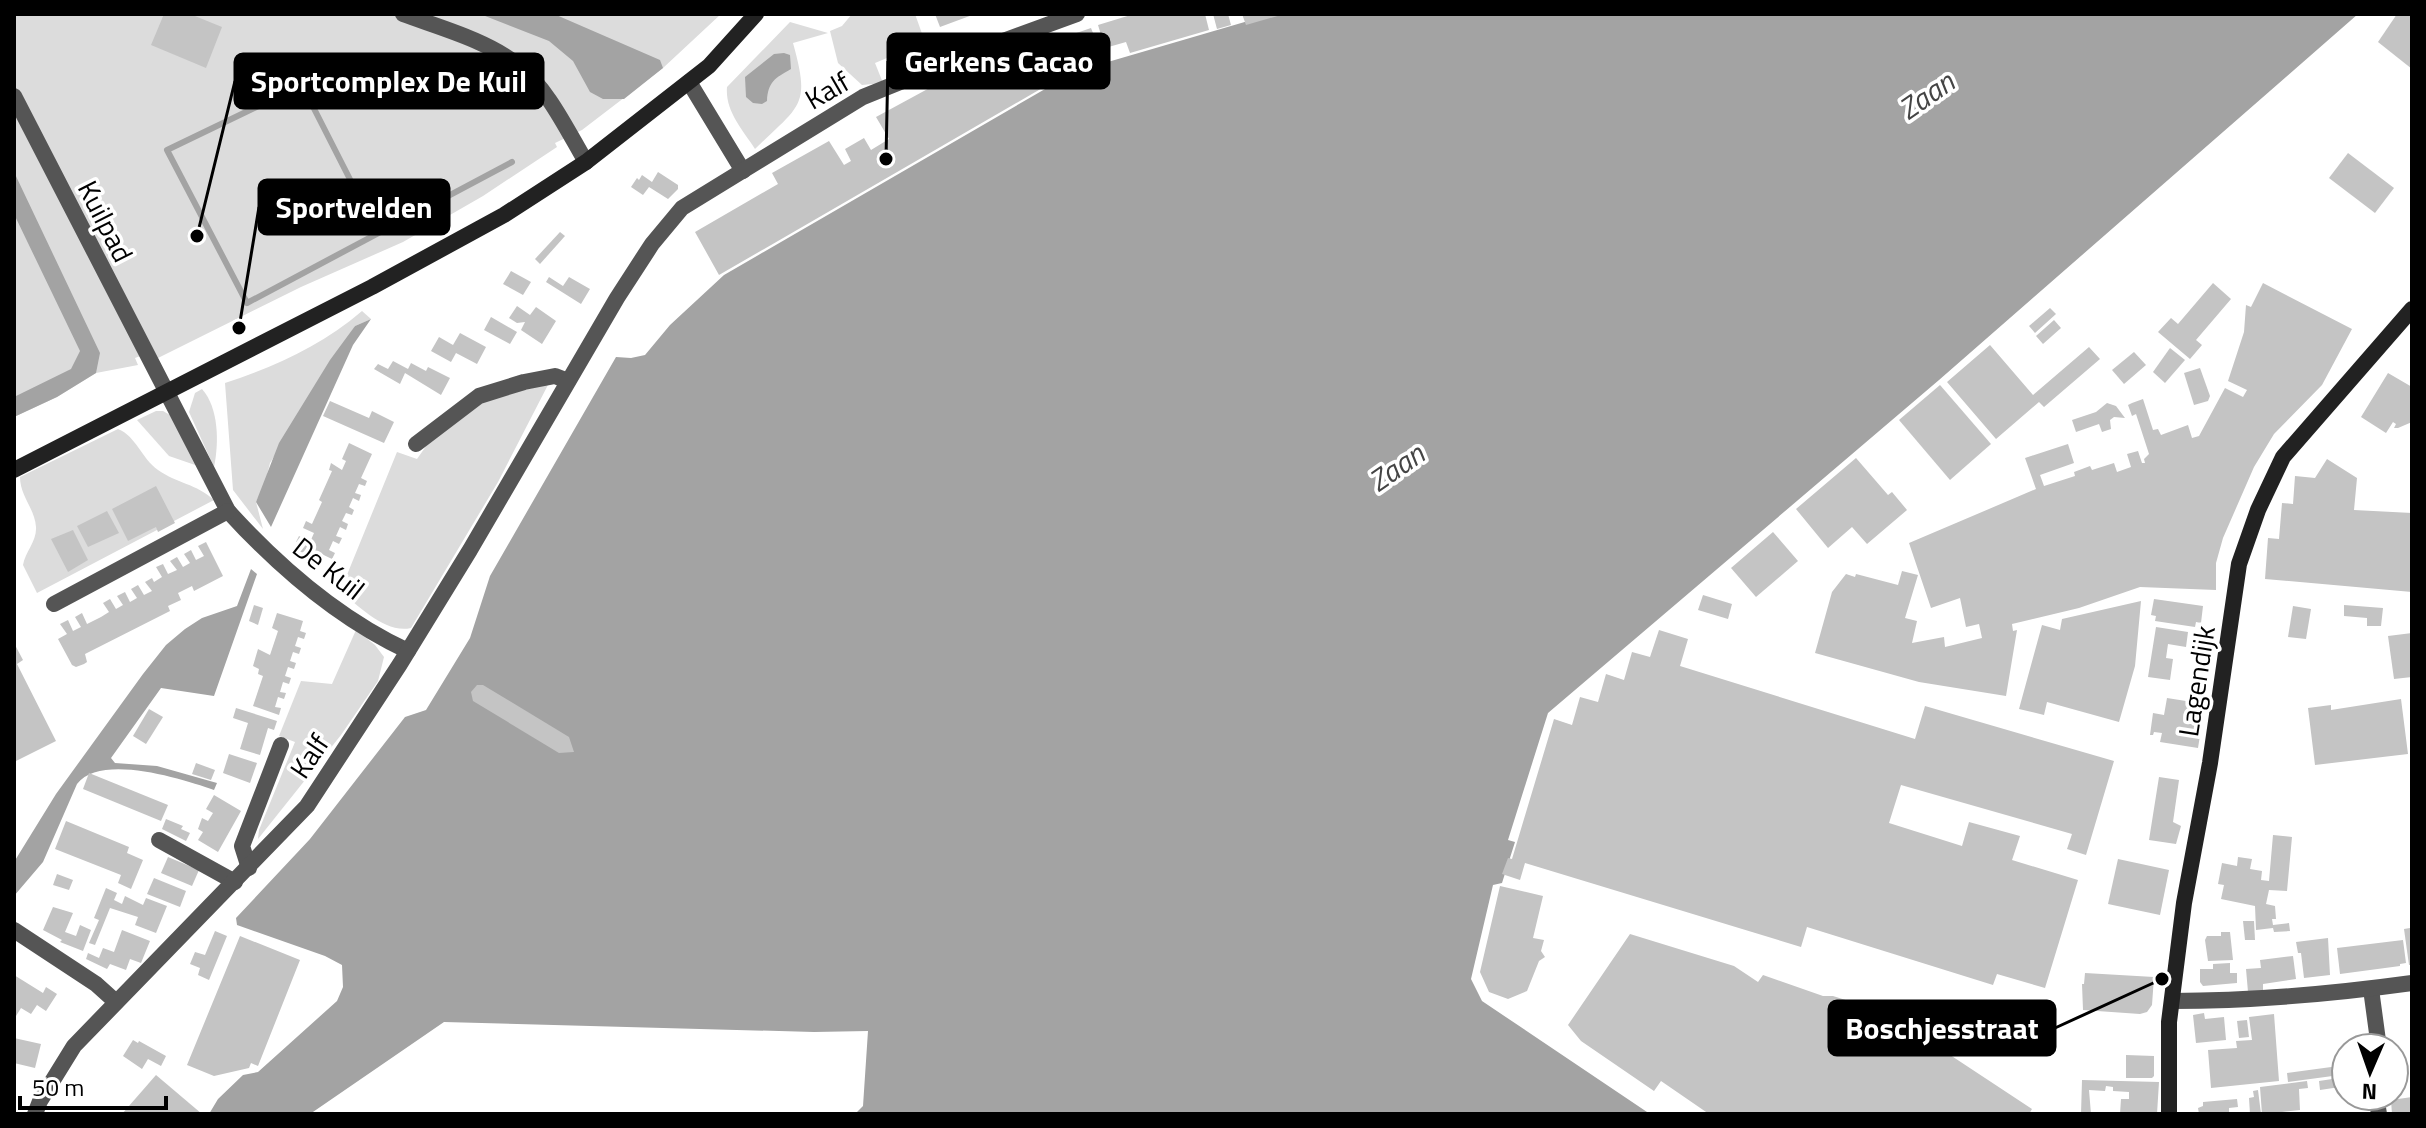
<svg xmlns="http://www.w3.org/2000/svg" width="2426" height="1128" viewBox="0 0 2426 1128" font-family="'Titillium Web',sans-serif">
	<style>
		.green { fill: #dcdcdc }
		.water { fill: #a3a3a3 }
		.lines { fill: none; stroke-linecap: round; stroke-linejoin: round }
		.stream { stroke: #a3a3a3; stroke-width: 6 }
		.building { fill: #c4c4c4 }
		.street { stroke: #555; stroke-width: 16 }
		.secondary { stroke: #222; stroke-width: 16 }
		.labels { text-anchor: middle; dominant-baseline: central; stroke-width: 7; stroke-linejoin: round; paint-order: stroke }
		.street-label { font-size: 28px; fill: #000; stroke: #fff }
		.water-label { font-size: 30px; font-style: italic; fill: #444; stroke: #fff }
		.leader { fill: none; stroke: #000; stroke-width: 3 }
		.callout-dot { fill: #000; stroke: #fff; stroke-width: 3 }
		.callout { fill: #000; stroke: #000; stroke-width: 3 }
		.callout-label { font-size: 30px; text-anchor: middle; font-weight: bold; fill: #fff }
	</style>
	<rect width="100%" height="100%" fill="#fff"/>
	<g class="green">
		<path d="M14,14H721L663,68L582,130L555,143L557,147L483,196L403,242L301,287L158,358L154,351L135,358L138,365L96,373L57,397L14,417Z"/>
		<path d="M852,14H915L925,42L875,63L883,83L862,85L838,63L830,31L842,26Z"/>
		<path d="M790,22L828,33L793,43C811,107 800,105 755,149C742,129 725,111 727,87Z"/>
		<path d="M362,311L371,319L355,326L270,463L265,483L256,502L263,529L233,490L225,383C276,366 321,346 362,311Z"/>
		<path d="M550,381L498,482L411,628C385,634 360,606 340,592L397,452L417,459L429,442L473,405Z"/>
		<path d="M202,389C219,408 219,443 214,467L189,412L195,393Z"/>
		<path d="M156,411H163L170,415L198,466L169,456L137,420Z"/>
		<path d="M118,429C136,436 142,459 158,470C176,483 197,484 214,500L37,593L23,565C25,552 37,541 36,527C35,509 20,496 20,477Z"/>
		<path d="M356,630L375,645L384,657L378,681L341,735L258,839L259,830L295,742L279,736L301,681L332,684Z"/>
	</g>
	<g class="water">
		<path d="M480,14H554L660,60L663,68L624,99H603L590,92L573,61L549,41Z"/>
		<path d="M1272,14H2358L1939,380L1548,713L1508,840L1515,842L1502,883L1493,885L1471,979L1482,1001L1650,1114H855L863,1106L868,1031L814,1032L444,1022L310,1114H209L218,1099L243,1075L258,1072L337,1001L343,987L342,965L325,956L237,925L236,918L310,839L405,717L426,710L470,638L490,576L616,357L631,358L645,355L670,325L724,275L1052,85L1101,64Z"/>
		<path d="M784,53L790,55L791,69C775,78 768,82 767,101L762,104L753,103L746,97L745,77L774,54Z"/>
		<path d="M14,172L100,353L96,373L57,397L14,417V397L71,369L80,351L14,214Z"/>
		<path d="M371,319L353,345L271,527L256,502L279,443L330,360L355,326Z"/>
		<path d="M251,569L257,574L214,696L161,688L111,758L115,763L157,766L217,783L214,790C182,779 101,753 77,784L43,862L14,896V862L56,794L143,674L166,645L185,629L202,618L237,606Z"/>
	</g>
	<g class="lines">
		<g class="stream">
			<path d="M302,85L167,150L247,303L512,162"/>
			<path d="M360,199L302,85L364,58"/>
		</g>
	</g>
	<g class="building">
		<path d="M164,14H190L222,27L206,68L151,45Z"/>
		<path d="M935,14H975L940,27Z"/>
		<path d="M1134,14H1205L1209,30L1130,53L1126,42L1105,48L1098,25Z"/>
		<path d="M1213,14H1228L1231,25L1217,29Z"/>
		<path d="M1242,14H1281V15L1246,25Z"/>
		<path d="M2397,14H2412V69L2378,42Z"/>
		<path d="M1091,28L1097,43L1050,61L1044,44Z"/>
		<path d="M1022,45L1044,87L719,275L695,232L778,184L772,173L829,141L844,165L851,161L845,149L864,138L871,150L889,139L876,117L935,85L979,68L982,74L1001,66L996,55Z"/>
		<path d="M2348,153L2394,188L2375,213L2329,178Z"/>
		<path d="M658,172L678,185V189L668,199L649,187L643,195L631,187L637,178L639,180L642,175L652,182Z"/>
		<path d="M560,232L565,236L540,264L535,259Z"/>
		<path d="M511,271L531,282L523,295L503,284Z"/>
		<path d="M549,277L563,286L569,277L590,289L581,304L546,282Z"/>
		<path d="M2213,283L2231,299L2196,340L2202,345L2190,359L2158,332L2171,318L2178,324Z"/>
		<path d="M2263,283L2352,329L2322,385L2274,434L2254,467L2223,538L2216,563V590L2140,587L2079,608L2012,624L2013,631L2017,630L2006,696L1919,682L1815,653L1832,592L1846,574L1855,577L1856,574L1898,585L1902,571L1918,575L1905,618L1917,621L1912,643L1944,637L1945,647L1982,638L1979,624L1966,627L1960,598L1931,608L1909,543L2036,489L2025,458L2068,444L2074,463L2040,475L2044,486L2075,476L2074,472L2090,466L2092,470L2114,463L2117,472L2131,467L2127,454L2138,451L2142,463H2145L2144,459L2149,454L2136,414L2132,416L2128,405L2132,403L2143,399L2153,430L2158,429L2161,435L2188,425L2192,438L2199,436L2225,388L2243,397L2247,390L2228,381L2244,332L2246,305L2251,307Z"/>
		<path d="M517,306L530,315L536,307L556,321L542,344L521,330L525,322L517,323L509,318Z"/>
		<path d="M2050,308L2056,314L2035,333L2029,326Z"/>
		<path d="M491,317L517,332L510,344L484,330Z"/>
		<path d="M2054,320L2061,328L2043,344L2036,336Z"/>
		<path d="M460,333L486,347L477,364L456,353L451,362L431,351L439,337L453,345Z"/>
		<path d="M1990,345L2033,395L2089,347L2100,359L2044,407L2039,402L1996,439L1947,382Z"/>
		<path d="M2170,348L2185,360L2165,383L2153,372Z"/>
		<path d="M2134,352L2146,365L2124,384L2112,370Z"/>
		<path d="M393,361L408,369L411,363L426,371L428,367L450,378L441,395L405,373L400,384L374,369L378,364L388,369Z"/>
		<path d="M2200,368L2210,396L2208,401L2194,405L2184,373Z"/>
		<path d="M2388,373L2412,387V422L2398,428H2394L2396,424L2393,422L2386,433L2361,417Z"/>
		<path d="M1940,385L1991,444L1950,480L1899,420Z"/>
		<path d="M330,401L369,418L372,411L394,422L384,443L323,416Z"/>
		<path d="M2107,403L2116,406L2125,418L2114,417L2110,420L2111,429L2102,432L2099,424L2076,432L2072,420L2096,412Z"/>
		<path d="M349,443L372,454L361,478L367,481L365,486L359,484L355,493L361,495L359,501L353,498L349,507L354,510L352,515L346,513L342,521L348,524L346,530L340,527L336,536L342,538L339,544L333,541L329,550L335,553L332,559L307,547L304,553L298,551L301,545L296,542L299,536L310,542L314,533L303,528L306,521L312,524L322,502L319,500L332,471L329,470L331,463L342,470L346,461L342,459Z"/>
		<path d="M1856,458L1888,495L1892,492L1907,510L1867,544L1852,527L1828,548L1796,509Z"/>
		<path d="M2327,459L2357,478L2354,510L2412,513V592L2265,579L2268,538L2279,539L2282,503L2293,504L2295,476L2315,478Z"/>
		<path d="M156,486L175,523L158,532L156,527L128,541L112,509Z"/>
		<path d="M107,511L119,533L88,547L77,526Z"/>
		<path d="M73,530L88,560L68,572L51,539Z"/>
		<path d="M1773,532L1798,561L1756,597L1731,568Z"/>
		<path d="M206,542L223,576L194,591L192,586L178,593L181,600L168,606L170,611L85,654L87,662L84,664L76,667L72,665L58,639L67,634L60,624L68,620L73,631L81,627L75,617L82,613L87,624L101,617L109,612L103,603L110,599L116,609L123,605L117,596L125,592L130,602L137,598L131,589L138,585L144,595L152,591L145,582L152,578L154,582L162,577L156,567L163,564L168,574L177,570L170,561L177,557L183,567L190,563L184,554L191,550L196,560L204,556L198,546Z"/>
		<path d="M1703,595L1732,604L1728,619L1698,610Z"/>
		<path d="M2154,599L2203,606L2201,623L2196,622L2195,627L2155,621L2156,616L2151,615Z"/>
		<path d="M2141,601L2135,666L2119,722L2047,702L2044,715L2019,709L2042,625L2060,630L2062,619Z"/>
		<path d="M254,605L263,608L258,625L249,621Z"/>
		<path d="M2344,605L2383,608L2381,626H2367V618L2344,616Z"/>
		<path d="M2293,606L2311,609L2306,639L2288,637Z"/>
		<path d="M277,613L303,621L300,631L306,633L304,639L298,637L295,646L301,648L299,654L293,652L290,661L296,663L294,669L288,667L285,676L291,678L289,684L283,682L280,692L286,693L284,699L278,697L275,707L281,708L279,715L253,706L263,676L258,674L259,669L253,666L258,649L270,655L278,631L272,628Z"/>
		<path d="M2156,627L2188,632L2186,647L2168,644L2166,658L2173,659L2170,680L2148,677Z"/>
		<path d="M1659,630L1688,639L1680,666L1915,739L1925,706L2114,761L2086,855L2067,849L2072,834L1901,785L1889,823L1962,846L1969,822L2020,836L2012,860L2078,880L2045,988L1997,974L1993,985L1807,927L1801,947L1525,863L1520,880L1502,874L1508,858L1512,859L1554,719L1572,725L1580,697L1598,702L1606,674L1624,680L1632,652L1650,657Z"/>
		<path d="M2412,633V677L2394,679L2388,636Z"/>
		<path d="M14,643L23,660L17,664L56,741L14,762Z"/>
		<path d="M477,685H483L569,737L574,752L559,753L473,701L471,692Z"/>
		<path d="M2167,698L2205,704L2198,748L2160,742L2162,733L2154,732L2153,735H2150L2153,713L2164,715Z"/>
		<path d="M2401,699L2408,754L2315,765L2308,708L2331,705V710Z"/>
		<path d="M236,708L277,721L274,730L268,728L260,755L240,749L248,723L233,718Z"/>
		<path d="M149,709L163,717L146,744L133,736Z"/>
		<path d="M229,754L257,763L250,783L223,773Z"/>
		<path d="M196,763L215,770L211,780L192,774Z"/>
		<path d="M89,773L168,805L161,821L83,789Z"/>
		<path d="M2159,777L2179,780L2173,822L2181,826L2176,844L2149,840Z"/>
		<path d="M214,795L241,811L218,852L198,840L203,832L198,829L202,818L208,821L213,813L206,809Z"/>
		<path d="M166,819L183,826L181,829L190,833L186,841L162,829Z"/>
		<path d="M66,821L129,847L127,853L143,860L131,889L118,883L121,875L55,849Z"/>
		<path d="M2273,835L2292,837L2287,891L2269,890L2266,904L2275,906L2276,919H2272L2273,925L2289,923L2290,931L2274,932L2273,928L2256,930L2255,906L2221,899L2224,885L2218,884L2222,863L2237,866L2238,857L2252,859L2250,869L2262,871L2261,880L2269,881Z"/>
		<path d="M168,857L199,870L192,886L161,873Z"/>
		<path d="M2118,859L2169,870L2160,915L2108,904Z"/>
		<path d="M57,874L73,880L69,890L53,885Z"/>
		<path d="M154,878L186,891L180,907L147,894Z"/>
		<path d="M1500,886L1543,896L1533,938L1544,940L1541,951L1545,957L1539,961L1527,991L1508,999L1489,992L1480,972Z"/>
		<path d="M106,888L117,893L114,900L122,904L125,896L143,905L146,898L167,906L156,933L135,925L138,917L110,908L95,945L89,943L99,920L94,918Z"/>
		<path d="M53,907L73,913L65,932L76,936L80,925L91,930L83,951L60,942L62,940L43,930Z"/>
		<path d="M2243,921H2254L2255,940H2245Z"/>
		<path d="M2410,928L2412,965H2409L2404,929Z"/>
		<path d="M122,930L150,941L141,963L130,959L126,970L110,964L107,969L86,959L88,953L99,958L103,948L114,952Z"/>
		<path d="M215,931L227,936L209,980L198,975L200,968L190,964L195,952L205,955Z"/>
		<path d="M2221,932H2230L2233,960L2208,961L2205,940L2207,936H2221Z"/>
		<path d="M1630,934L1734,966L1758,982L1763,975L1823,996H1833L1877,1010L1873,1015L1880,1019L1890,1005L1896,1009L1891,1016L2032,1109L2029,1114H1709L1661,1081L1654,1091L1581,1041L1568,1025Z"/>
		<path d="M240,936L300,960L258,1066L251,1063L249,1068L214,1076L187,1065Z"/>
		<path d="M2328,938L2330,975L2304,978L2301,953H2298L2296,942Z"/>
		<path d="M2403,940L2406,963L2400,964V966L2340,974L2337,948Z"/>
		<path d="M2293,956L2296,979L2263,984V991L2248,992L2246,969L2261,968L2260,960Z"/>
		<path d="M2230,963V973H2237V983L2203,986L2200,982V969H2213V964Z"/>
		<path d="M2085,973L2154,977L2152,1005L2147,1012L2140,1014L2083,1010L2082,984H2084Z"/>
		<path d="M14,975L43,993L46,987L57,994L46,1011L37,1005L31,1014L21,1008L16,1016L14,1015Z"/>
		<path d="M2204,1013L2205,1019L2224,1017L2226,1040L2196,1043L2193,1015Z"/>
		<path d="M2274,1014L2279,1081L2211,1088L2208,1050L2237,1048L2236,1041L2252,1040L2249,1017Z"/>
		<path d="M2247,1020L2249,1037L2239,1038L2237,1021Z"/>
		<path d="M14,1038L41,1044L35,1068L14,1063Z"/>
		<path d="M133,1040L138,1043L139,1041L166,1056L161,1066L148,1059L142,1069L123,1056Z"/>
		<path d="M2126,1055L2154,1056V1076L2152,1078H2126Z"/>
		<path d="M2346,1065V1082L2340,1083V1087L2320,1090L2319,1081L2339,1078L2340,1075L2288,1082L2287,1073Z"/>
		<path d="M156,1075L202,1114H122Z"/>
		<path d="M2082,1080L2159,1082L2157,1114H2120L2121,1099H2129V1092L2113,1091V1087L2106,1086L2105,1091L2089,1090L2091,1114H2081Z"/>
		<path d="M2307,1081L2308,1088L2299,1089L2300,1110L2282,1112V1114H2262L2260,1087Z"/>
		<path d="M2258,1090L2261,1114H2250L2249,1098L2254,1097L2253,1091Z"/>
		<path d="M2412,1097V1114H2392L2391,1100Z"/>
		<path d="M2237,1099L2238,1107L2229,1108V1114H2199L2198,1108L2203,1106V1102Z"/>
	</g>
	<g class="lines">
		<g class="street">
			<path d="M403,14C441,28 486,40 518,65C548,89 567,130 586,162"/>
			<path d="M689,82L743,171"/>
			<path d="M14,96L228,511C279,567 339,619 408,651"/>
			<path d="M416,444L479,396L524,382L555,376L568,381"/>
			<path d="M54,604L228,511"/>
			<path d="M159,840L235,882"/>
			<path d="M249,868L242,846L281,745"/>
			<path d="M14,930L96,984L116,1002"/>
			<path d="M2371,989L2379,1048"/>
			<path d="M2172,1001C2252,1001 2332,994 2412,983"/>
			<path d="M2376,1096L2379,1114"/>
			<path d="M35,1114L40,1101L74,1046L307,806L400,664L470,550L617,298L652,244L682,208L863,97L984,48L1077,14"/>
		</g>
		<g class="secondary">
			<path d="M14,470L372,287L504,215L586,162L709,66L756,14"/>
			<path d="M2169,1114V1022L2184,903L2210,763L2239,564L2258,510L2283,457L2412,309"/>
		</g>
	</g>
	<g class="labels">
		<g class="street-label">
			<text transform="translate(827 90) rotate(-30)">Kalf</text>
			<text transform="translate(106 221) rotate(63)">Kuilpad</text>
			<text transform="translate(329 568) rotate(38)">De Kuil</text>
			<text transform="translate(2196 681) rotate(-81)">Lagendijk</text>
			<text transform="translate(309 756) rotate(-56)">Kalf</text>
		</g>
		<g class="water-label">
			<text transform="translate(1926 95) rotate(-35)">Zaan</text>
			<text transform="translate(1396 467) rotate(-35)">Zaan</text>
		</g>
	</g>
	<path class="leader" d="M886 159L888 61M197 236L235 81M239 328L259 207M2162 979L2055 1028"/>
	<g class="callout-dot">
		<circle cx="886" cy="159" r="8"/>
		<circle cx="197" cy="236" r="8"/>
		<circle cx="239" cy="328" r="8"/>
		<circle cx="2162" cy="979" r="8"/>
	</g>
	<g class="callout">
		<rect x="888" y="34" width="221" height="54" rx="8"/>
		<rect x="235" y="54" width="308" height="54" rx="8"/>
		<rect x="259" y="180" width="190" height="54" rx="8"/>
		<rect x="1829" y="1001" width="226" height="54" rx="8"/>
	</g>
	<g class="callout-label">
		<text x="999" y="72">Gerkens Cacao</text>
		<text x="389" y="92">Sportcomplex De Kuil</text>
		<text x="354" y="218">Sportvelden</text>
		<text x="1942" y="1039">Boschjesstraat</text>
	</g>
	<rect width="2426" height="1128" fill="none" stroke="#000000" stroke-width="32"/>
	<g transform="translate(2370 1072) rotate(182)"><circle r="38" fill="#ffffff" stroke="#999999" stroke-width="2"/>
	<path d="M0-6L14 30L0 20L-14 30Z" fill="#000000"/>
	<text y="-12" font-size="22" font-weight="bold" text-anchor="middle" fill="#000000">N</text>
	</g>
	<path d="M20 1096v12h146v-12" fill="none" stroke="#000000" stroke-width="4"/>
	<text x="32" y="1096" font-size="24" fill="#000000" stroke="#ffffff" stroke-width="6" paint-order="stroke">50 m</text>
</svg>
